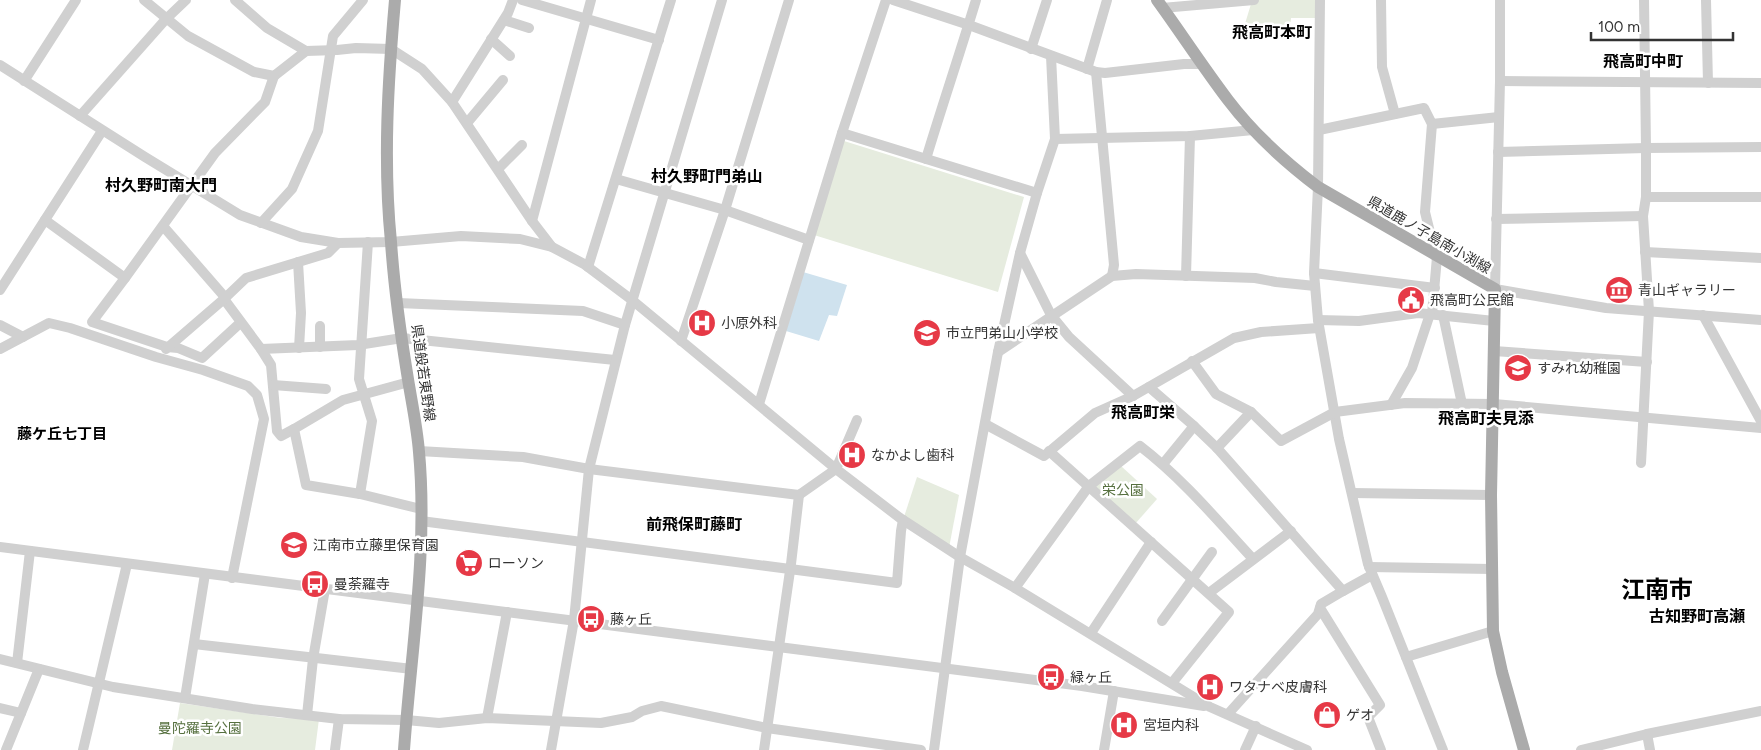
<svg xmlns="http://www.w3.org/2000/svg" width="1761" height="750" viewBox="0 0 1761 750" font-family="Figtree,'Noto Sans JP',sans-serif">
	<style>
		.green { fill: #e6ecdf }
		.water { fill: #cfe2ee }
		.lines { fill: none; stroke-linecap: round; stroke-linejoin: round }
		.minor { stroke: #d0d0d0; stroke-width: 10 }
		.major { stroke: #ababab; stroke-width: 12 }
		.labels { text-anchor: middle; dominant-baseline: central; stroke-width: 5; stroke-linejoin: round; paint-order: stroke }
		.street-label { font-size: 14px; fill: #333; stroke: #fff }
		.poi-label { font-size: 14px; fill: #333; stroke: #fff; text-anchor: start }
		.park-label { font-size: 14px; fill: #56703f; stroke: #fff }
		.neighbourhood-label { font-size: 15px; font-weight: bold; fill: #000; stroke: #fff }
		.quarter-label { font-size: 16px; font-weight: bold; fill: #000; stroke: #fff }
		.town-label { font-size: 24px; font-weight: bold; fill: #000; stroke: #fff }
	</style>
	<rect width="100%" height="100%" fill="#fff"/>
	<g class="green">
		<path d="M1257,0H1318V18H1291L1290,30L1244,27L1251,4Z"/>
		<path d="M844,141L1024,197L998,292L814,235Z"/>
		<path d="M1121,466L1157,499L1135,524L1094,487Z"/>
		<path d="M917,477L959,495L949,548L903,520Z"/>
		<path d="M180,703L281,718L319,719L315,750H172Z"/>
	</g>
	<path class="water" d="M803,272L847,285L837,316L829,315L819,341L786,331Z"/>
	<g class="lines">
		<g class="minor">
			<path d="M144,0L188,36L254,72L274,76L306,51L337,50L356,48L391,49L422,69L452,102L532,221L552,247"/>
			<path d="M235,0L267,28L306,51"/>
			<path d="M522,0L659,40"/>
			<path d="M893,0L969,25L1096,72L1105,73L1184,64H1201"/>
			<path d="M1320,0L1318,187L1314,273L1318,320L1339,439L1368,564L1382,597L1443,750"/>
			<path d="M1381,0L1382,67L1395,114"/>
			<path d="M1500,0V81L1495,289L1606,308L1761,320"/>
			<path d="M1706,0L1708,83"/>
			<path d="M1162,8L1254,0"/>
			<path d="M504,20L529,28"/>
			<path d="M491,39L510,56"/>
			<path d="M1031,49L1047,0"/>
			<path d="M0,65L145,157L240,215L301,237L338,243L391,242L461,236L520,239L552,247L584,264L632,300L836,469L900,518L960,557L1015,588L1210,707L1307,750"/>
			<path d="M1087,69L1107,0"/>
			<path d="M1096,72L1114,265L1112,276"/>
			<path d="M24,81L76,0"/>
			<path d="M1500,81L1761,83"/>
			<path d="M452,102L508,13L513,0"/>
			<path d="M80,116L166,19L186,0"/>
			<path d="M467,123L503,80"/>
			<path d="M1432,124L1425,212L1436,257"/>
			<path d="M1319,130L1424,108L1432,124L1499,117"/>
			<path d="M842,133L1037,193L1020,253L998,352L960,557L934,750"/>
			<path d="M1055,139L1190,136L1253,130"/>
			<path d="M1498,152L1646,148L1761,147"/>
			<path d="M926,159C942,106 960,53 976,0"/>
			<path d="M498,169L522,145"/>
			<path d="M616,179L725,210L809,240"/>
			<path d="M1037,193L1055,139L1051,56"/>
			<path d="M1646,197H1761"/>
			<path d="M1496,219L1643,216"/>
			<path d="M45,220L125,278L215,153L265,102L274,76"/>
			<path d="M532,221L591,0"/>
			<path d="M261,223L292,189L318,131L333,36L363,0"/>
			<path d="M163,226L223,295"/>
			<path d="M1645,252L1761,258"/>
			<path d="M1020,253L1051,315L1069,337L1133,396"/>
			<path d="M298,262L301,313L299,348"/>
			<path d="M588,267L671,0"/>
			<path d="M1314,273L1435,288"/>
			<path d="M1186,276L1190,136"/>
			<path d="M125,278L92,322L167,347L178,348L202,358L239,324"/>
			<path d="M0,290L102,131"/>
			<path d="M224,299L261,349L358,345L402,338L615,360"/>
			<path d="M398,303L583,311L625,325"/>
			<path d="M1432,314L1437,257"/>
			<path d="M1443,315L1462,404"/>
			<path d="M1703,315L1761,421"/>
			<path d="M1318,320L1359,321L1418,313L1494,321"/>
			<path d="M0,325L23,337"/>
			<path d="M320,326V347"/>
			<path d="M681,341L725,210L789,0"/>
			<path d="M0,349L49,323L70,328L156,357L203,370L248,386L257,395L264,419L232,578"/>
			<path d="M166,349L224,299L246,278L328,253L338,243"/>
			<path d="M261,349L271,365L277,431L281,436L294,429"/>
			<path d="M1494,351L1647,362"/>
			<path d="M998,352L1112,276L1136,274L1255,278L1276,282L1315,286"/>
			<path d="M1192,361L1216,394L1251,412L1281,441L1335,412L1405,403L1494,404L1761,428"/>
			<path d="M409,382L343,400L294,429L306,485L360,494L421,509"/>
			<path d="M273,385L326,389"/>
			<path d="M1149,387L1194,426L1217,448L1343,591L1372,575"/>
			<path d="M759,404L842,133L886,0"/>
			<path d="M1391,405L1412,368L1430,314"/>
			<path d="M985,424L1044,456L1095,413L1133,396L1234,338L1261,332L1319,328"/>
			<path d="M1217,448L1251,412"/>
			<path d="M419,451L523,457L589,469L799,495L836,469L857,420"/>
			<path d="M1049,451L1229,612L1172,683"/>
			<path d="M1641,463L1649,311L1643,216L1646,197V148L1644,0"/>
			<path d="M1163,464L1194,426"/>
			<path d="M1352,493L1491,495"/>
			<path d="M360,494L372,421L359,379L368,242"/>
			<path d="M421,521L897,583L901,531L903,520"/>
			<path d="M0,547L1082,686L1204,706"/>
			<path d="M1369,567L1492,569"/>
			<path d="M1015,588L1089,486L1140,446C1183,479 1217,520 1253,559"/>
			<path d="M1209,593L1291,531"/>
			<path d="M1320,608L1380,705L1368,717L1381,750"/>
			<path d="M1162,621L1212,552"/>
			<path d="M1091,633L1151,542"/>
			<path d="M194,644L412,669"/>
			<path d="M1406,657L1493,631"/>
			<path d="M0,659L113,687L252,709L339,719L406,720L439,723L487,718L601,723L632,717L642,711L661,706L767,728L921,750"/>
			<path d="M17,663L30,551"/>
			<path d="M185,698L205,574"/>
			<path d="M0,708L21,713"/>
			<path d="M1228,714L1318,614L1321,604L1343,591"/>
			<path d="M307,715L313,659L325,589"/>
			<path d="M487,718L507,612"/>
			<path d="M1647,734L1650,750"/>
			<path d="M6,750L39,669"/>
			<path d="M83,750L127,564"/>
			<path d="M335,750L339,719"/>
			<path d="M551,750L574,620L589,469L625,325L722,0"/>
			<path d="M764,750L791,564L799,495"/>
			<path d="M1104,750L1114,691"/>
			<path d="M1245,750L1256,726"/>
			<path d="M1581,750L1647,734L1761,711"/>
		</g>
		<g class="major">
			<path d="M395,0C388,81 383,161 391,242C394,286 400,330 407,373C411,399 417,426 419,452C428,551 411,651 404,750"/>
			<path d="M1157,0C1181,33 1203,67 1228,100C1253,133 1285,162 1318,187L1495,289L1491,495L1493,631L1502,672L1524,750"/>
		</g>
	</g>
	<defs>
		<g id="museum-disc" transform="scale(1.4375)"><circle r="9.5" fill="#e63946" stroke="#fff"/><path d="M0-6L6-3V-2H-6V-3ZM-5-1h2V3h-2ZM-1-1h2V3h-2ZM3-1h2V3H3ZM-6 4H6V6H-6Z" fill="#fff"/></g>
		<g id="civic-disc" transform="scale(1.4375)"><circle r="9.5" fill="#e63946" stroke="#fff"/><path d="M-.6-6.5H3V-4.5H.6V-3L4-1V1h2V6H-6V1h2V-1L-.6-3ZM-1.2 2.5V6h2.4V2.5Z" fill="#fff"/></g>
		<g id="hospital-disc" transform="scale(1.4375)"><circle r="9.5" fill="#e63946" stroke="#fff"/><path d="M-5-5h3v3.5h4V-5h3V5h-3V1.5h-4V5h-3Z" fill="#fff"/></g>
		<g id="school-disc" transform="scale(1.4375)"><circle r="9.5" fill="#e63946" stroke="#fff"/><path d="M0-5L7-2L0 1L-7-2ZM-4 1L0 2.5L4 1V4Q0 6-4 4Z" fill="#fff"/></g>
		<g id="supermarket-disc" transform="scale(1.4375)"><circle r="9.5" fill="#e63946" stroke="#fff"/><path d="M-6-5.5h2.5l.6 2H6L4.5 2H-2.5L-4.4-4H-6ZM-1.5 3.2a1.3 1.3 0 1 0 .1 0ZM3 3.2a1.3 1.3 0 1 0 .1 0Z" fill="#fff"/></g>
		<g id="bus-disc" transform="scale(1.4375)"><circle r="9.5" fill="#e63946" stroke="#fff"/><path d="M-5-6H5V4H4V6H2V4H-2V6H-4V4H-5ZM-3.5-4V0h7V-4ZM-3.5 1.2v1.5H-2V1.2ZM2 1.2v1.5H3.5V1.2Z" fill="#fff"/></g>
		<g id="shop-disc" transform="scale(1.4375)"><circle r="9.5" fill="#e63946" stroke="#fff"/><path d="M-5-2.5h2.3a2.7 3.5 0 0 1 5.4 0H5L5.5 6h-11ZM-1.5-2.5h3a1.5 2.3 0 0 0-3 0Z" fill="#fff"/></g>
	</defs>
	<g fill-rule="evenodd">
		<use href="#museum-disc" x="1619" y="290"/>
		<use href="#civic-disc" x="1411" y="300"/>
		<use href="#hospital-disc" x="702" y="323"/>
		<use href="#school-disc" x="927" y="333"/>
		<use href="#school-disc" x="1518" y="368"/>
		<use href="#hospital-disc" x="852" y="455"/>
		<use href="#school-disc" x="294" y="545"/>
		<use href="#supermarket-disc" x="469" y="563"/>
		<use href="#bus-disc" x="315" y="584"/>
		<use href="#bus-disc" x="591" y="619"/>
		<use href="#bus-disc" x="1051" y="677"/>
		<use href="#hospital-disc" x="1210" y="687"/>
		<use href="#shop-disc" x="1327" y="715"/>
		<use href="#hospital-disc" x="1124" y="725"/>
	</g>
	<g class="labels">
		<g class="street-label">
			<text transform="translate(1429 235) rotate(30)">県道鹿ノ子島南小渕線</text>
			<text transform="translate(423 373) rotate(82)">県道般若東野線</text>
		</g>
		<g class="poi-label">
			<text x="1638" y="290">青山ギャラリー</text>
			<text x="1430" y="300">飛高町公民館</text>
			<text x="721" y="323">小原外科</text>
			<text x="946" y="333">市立門弟山小学校</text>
			<text x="1537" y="368">すみれ幼稚園</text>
			<text x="871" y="455">なかよし歯科</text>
			<text x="313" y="545">江南市立藤里保育園</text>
			<text x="488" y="563">ローソン</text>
			<text x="334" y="584">曼荼羅寺</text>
			<text x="610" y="619">藤ヶ丘</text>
			<text x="1070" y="677">緑ヶ丘</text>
			<text x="1229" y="687">ワタナベ皮膚科</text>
			<text x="1346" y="715">ゲオ</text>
			<text x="1143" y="725">宮垣内科</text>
		</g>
		<g class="park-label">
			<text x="1123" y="490">栄公園</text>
			<text x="200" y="728">曼陀羅寺公園</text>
		</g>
		<g class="neighbourhood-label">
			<text x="62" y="434">藤ケ丘七丁目</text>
		</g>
		<g class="quarter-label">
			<text x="1272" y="32">飛高町本町</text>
			<text x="1643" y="61">飛高町中町</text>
			<text x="707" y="176">村久野町門弟山</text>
			<text x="161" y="185">村久野町南大門</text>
			<text x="1143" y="412">飛高町栄</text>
			<text x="1486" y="418">飛高町夫見添</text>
			<text x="694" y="524">前飛保町藤町</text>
			<text x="1697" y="616">古知野町高瀬</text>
		</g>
		<g class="town-label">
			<text x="1657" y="589">江南市</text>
		</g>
	</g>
	<path d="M1591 32v8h142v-8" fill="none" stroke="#333333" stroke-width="2.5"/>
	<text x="1598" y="32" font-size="15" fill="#333333" stroke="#ffffff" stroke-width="4" paint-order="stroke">100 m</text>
</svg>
